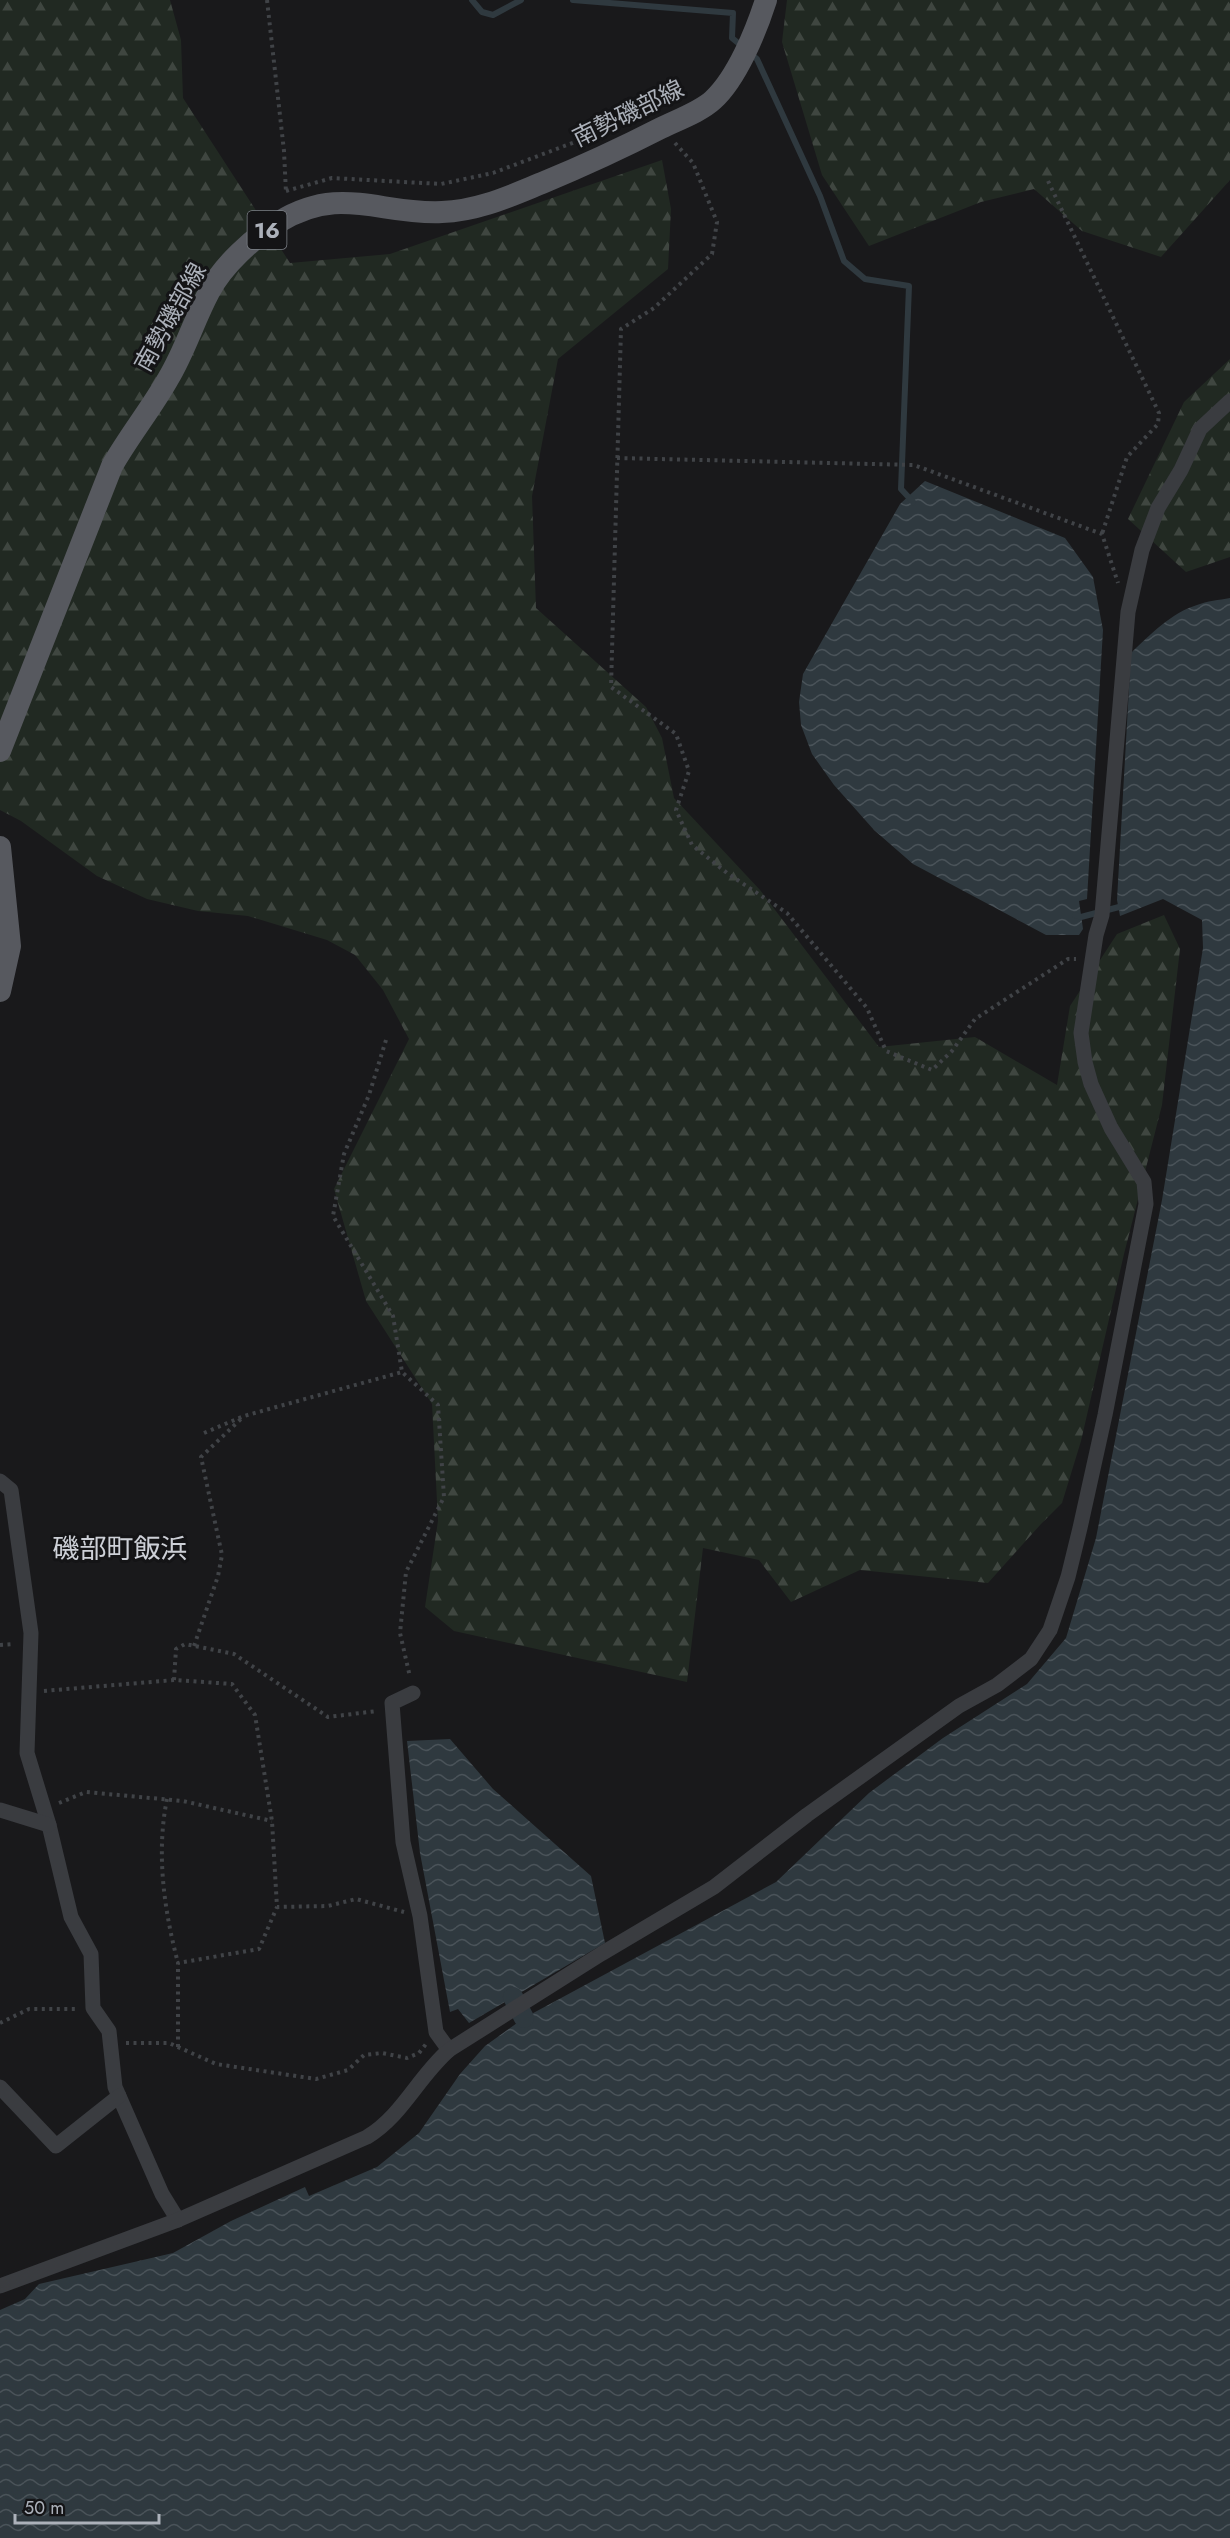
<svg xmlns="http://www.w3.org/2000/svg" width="1230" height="2538" viewBox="0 0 1230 2538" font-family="Jost,'Noto Sans JP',sans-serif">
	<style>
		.forest { fill: url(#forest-firs) }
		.water { fill: url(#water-waves) }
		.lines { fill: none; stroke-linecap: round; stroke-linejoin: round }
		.stream { stroke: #2f393f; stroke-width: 6 }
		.canal { stroke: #2f393f; stroke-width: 20 }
		.path { stroke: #404347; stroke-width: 4; stroke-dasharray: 3 4.5; stroke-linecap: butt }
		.street { stroke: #3a3c40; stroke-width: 15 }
		.primary { stroke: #57595f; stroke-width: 22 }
		.labels { text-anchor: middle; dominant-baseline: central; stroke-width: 6; stroke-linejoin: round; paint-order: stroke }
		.shield { fill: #141416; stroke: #7e8289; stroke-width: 1.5 }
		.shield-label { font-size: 22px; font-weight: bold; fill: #acb1ba }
		.street-label { font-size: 24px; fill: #acb1ba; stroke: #141416 }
		.quarter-label { font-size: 27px; fill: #cdd0d7; stroke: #141416 }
	</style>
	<defs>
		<pattern id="forest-firs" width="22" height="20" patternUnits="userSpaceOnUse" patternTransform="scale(1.5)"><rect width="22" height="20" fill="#212922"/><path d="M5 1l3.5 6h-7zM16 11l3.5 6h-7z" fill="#3f4640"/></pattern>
		<pattern id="water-waves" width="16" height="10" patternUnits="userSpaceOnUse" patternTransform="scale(1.5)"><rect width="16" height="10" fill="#2f393f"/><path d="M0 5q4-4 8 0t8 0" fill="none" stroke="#4a5359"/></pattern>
	</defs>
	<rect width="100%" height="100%" fill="#19191b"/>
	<g class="forest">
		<path d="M0,0H170L181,40L183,98L290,263L390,254L662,160L671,209L668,269L558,359L532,496L536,608L646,707L662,738L674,798L760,890L879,1047L975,1037L1057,1085L1070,1006L1117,934L1164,915L1180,949L1162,1105L1124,1254L1081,1441L1062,1503L1041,1524L988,1583L860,1570L791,1602L759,1560L703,1548L687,1682L454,1631L425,1607L438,1521L432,1404L366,1301L334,1189L409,1039L383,990L355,955L327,940L248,916L198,911L147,899L97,876L21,821L0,810Z"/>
		<path d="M787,0H1230V180L1161,257L1082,231L1034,189L981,202L869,246L822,175L782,42Z"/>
		<path d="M1230,359V557L1186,572L1128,519L1184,402Z"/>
	</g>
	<g class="water">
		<path d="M925,481L1065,538L1093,577L1103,630L1087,899L1079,901L1083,929L1079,935H1046L913,864L874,830L834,785L812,754L801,725L799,702L803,674L900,504Z"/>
		<path d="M1230,598V2538H0V2310L25,2299L39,2284L173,2253L231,2221L305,2187L309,2196L377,2167L419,2133L460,2074L485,2046L524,2018L776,1882L869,1793L943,1738L1027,1684L1066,1638L1096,1538L1162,1200L1203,948L1202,920L1163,899L1120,916L1117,900L1131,653C1150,635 1171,613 1197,605C1207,601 1219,600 1230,598Z"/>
		<path d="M450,1739L493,1789L591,1876L605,1943L469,2023L458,2009L450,2012L420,1853L407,1741Z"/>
	</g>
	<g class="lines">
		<g class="stream">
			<path d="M472,0L482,12L493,15L521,0"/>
			<path d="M573,0L733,13L732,38L743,47"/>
			<path d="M751,54L757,59L820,196L844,261L865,279L909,286L901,489L913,502"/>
			<path d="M1075,915L1081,917L1119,907"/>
		</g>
		<path class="canal" d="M513,1997L524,2018"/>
		<g class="path">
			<path d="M267,0L284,151L286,193"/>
			<path d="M675,143L693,163L717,222L712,254L654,308L621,329L611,687L676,734L689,771L676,810L692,845L727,873L787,913L867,1008L886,1051L932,1070L952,1051L975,1019L1068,959H1076"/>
			<path d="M1048,181L1159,413L1158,424L1127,457L1102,534"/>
			<path d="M286,191L332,178L441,184L493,173L604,131"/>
			<path d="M617,458L914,465L1102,534L1118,583"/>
			<path d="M386,1040L369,1095L344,1154L333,1216L393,1316L402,1372L438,1405L444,1497L406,1572L400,1633L410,1677"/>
			<path d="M204,1433L244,1416L402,1372"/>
			<path d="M0,1645L14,1644"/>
			<path d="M194,1646L218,1576L222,1555L201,1457L244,1416"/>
			<path d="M174,1680L176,1649L185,1644L234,1654L328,1717L377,1711"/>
			<path d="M44,1691L174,1680L232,1684L255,1715L272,1821L277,1907L328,1906L356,1899L404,1912"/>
			<path d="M167,1799C156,1853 164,1910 178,1963"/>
			<path d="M59,1803L86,1792L183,1801L272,1821"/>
			<path d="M0,2023L29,2009H77"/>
			<path d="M126,2043H169L216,2064L316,2079L348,2070L364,2055L382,2053L407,2058L419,2053L426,2044"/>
			<path d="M178,2047V1963L259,1949L277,1907"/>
		</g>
		<g class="street">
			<path d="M0,1481L11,1490L31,1633L27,1753L49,1825L71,1917L91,1954L93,2008L109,2031L115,2087L162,2194L178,2220"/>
			<path d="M413,1693L392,1703L403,1842L420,1916L436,2032L449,2050"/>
			<path d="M0,1810L49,1825"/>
			<path d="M0,2087L56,2146L119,2096"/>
			<path d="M0,2286L178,2220L367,2137C402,2116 418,2077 449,2050L601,1954L714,1887L807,1815L959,1706L997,1685L1031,1659L1050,1630L1068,1577L1080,1528L1105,1415L1146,1204L1144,1182L1111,1128L1091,1084L1085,1062L1081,1033L1096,935L1102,915L1128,612L1142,550L1158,508L1181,470L1200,429L1230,401"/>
		</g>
		<g class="primary">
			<path d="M0,751L112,466C129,436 151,409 168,379C185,351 194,320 209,292C223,265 253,238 279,222C340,184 380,215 442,212C478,211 510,196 542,183C583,166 622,148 661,128C677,120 700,112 713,100C737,78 756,31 766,0"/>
			<path d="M0,847L10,946L0,991"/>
		</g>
	</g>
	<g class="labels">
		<rect class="shield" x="247.5" y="211" width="39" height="38" rx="4.5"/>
		<g class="shield-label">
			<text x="267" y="230">16</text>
		</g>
		<g class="street-label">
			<text transform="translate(628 113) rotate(-26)">南勢磯部線</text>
			<text transform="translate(170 317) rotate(-61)">南勢磯部線</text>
		</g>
		<g class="quarter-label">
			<text x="120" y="1548">磯部町飯浜</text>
		</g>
	</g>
	<path d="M15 2514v9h144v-9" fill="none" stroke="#acb1ba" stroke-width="3"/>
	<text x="24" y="2514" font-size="18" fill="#acb1ba" stroke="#141416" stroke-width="4.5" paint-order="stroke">50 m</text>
</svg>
